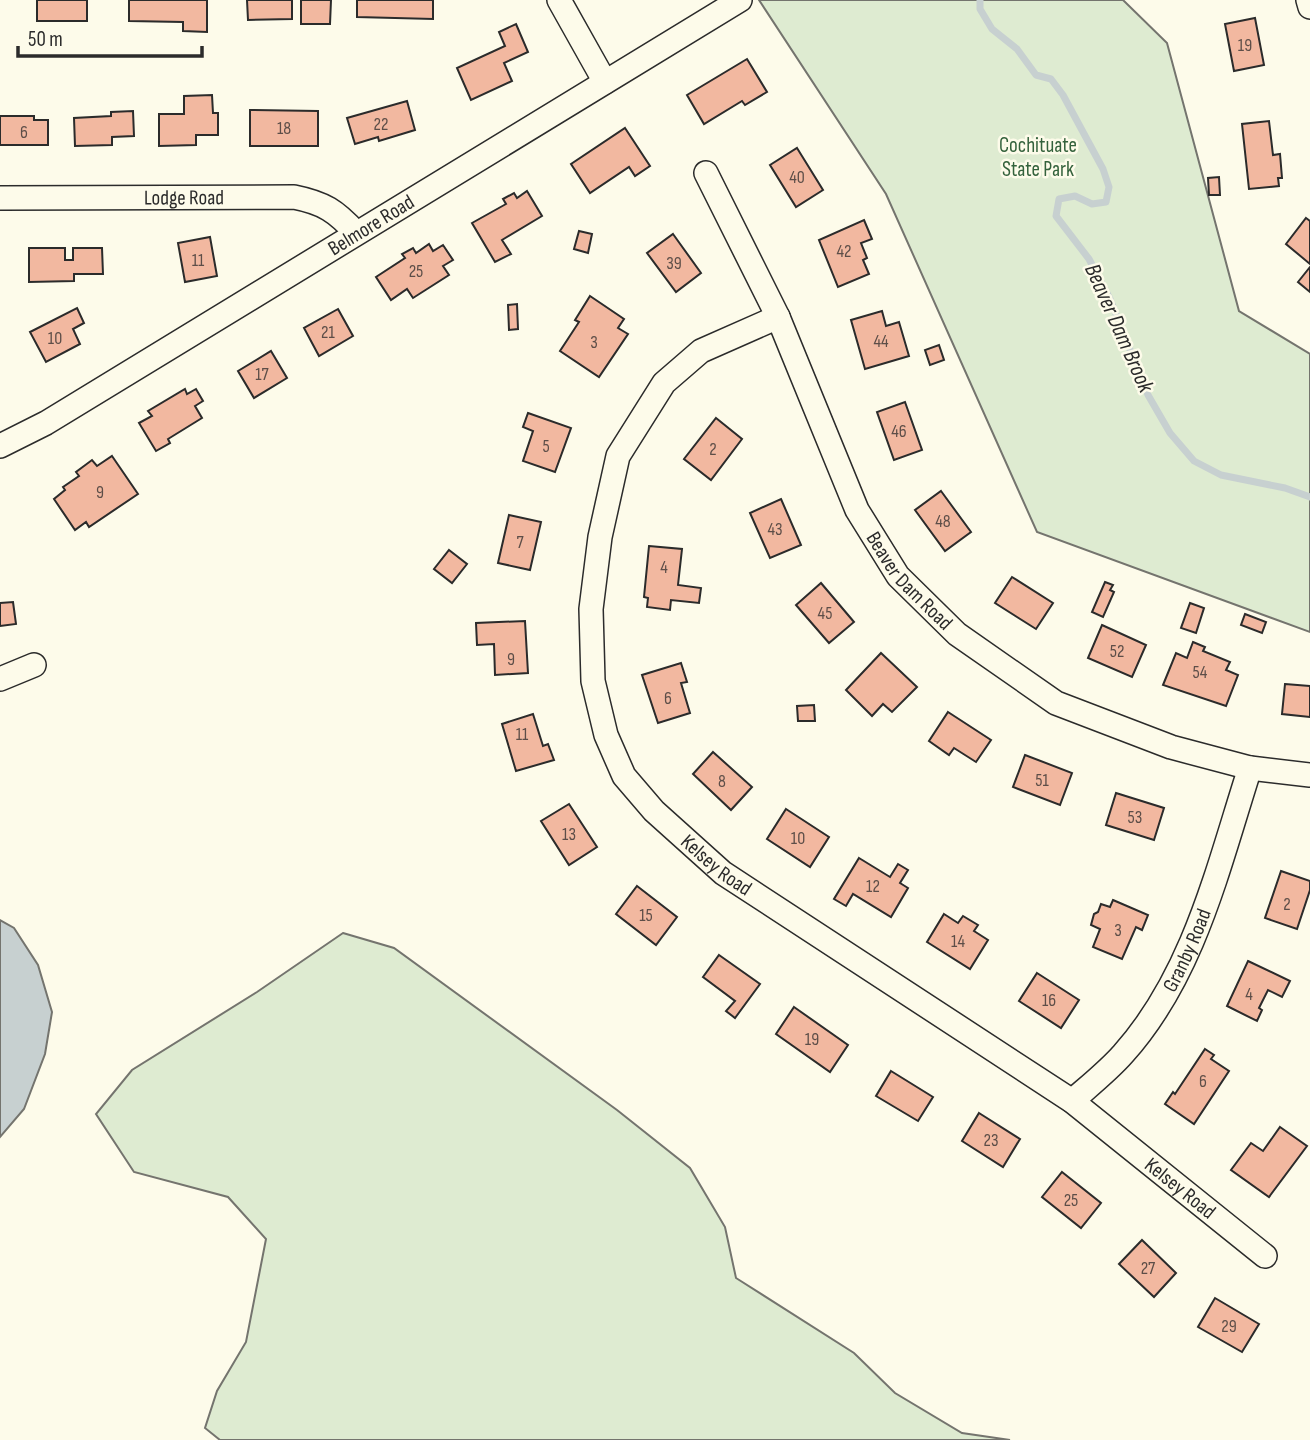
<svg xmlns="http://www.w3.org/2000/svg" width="1310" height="1440" viewBox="0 0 1310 1440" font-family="'Sofia Sans Condensed',sans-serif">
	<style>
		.green { fill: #deebd1; stroke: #74746e; stroke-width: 2 }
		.water { fill: #c7d0d0; stroke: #74746e; stroke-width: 2 }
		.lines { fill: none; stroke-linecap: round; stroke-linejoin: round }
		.stream { stroke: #c7d0d0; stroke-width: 7 }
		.building { fill: #f2b8a0; stroke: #2b2b2b; stroke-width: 2 }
		.minor-casing { stroke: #2b2b2b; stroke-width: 26 }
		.minor { stroke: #fdfbea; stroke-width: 23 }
		.labels { text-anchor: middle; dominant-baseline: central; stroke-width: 5; stroke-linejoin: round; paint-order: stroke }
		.number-label { font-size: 18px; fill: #5d4e48 }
		.park-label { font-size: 21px; fill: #34623c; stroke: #fdfbea }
		.street-label { font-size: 21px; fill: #2b2b2b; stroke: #fdfbea }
		.water-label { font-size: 23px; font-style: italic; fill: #2b2b2b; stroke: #fdfbea }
	</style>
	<rect width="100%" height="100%" fill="#fdfbea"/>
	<g class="green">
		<path d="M759,0H1123L1167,43L1239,311L1310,354V632L1037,532L886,194Z"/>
		<path d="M343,933L394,948L617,1110L690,1168L725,1227L736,1278L854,1353L895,1393L962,1433L1010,1440H220L205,1428L217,1391L246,1342L266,1239L228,1197L134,1172L96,1114L132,1070L257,992Z"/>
	</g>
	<path class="water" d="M0,920L14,928L38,965L52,1012L45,1054L24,1109L0,1137Z"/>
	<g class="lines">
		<path class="stream" d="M980,0V9L992,29L1017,49L1036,75L1051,79L1063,95L1103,169L1109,187L1106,202L1092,204L1075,196L1059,199L1056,216L1089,259L1110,299L1148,395L1170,433L1194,461L1221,475L1285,488L1310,497"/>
	</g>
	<g class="building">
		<rect x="37" y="0" width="50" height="21"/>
		<path d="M129,0H207V32L183,31V22L129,21Z"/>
		<path d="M247,0H292V19L248,20Z"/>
		<path d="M301,0H331L330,24H301Z"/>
		<path d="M357,0H433V19L357,17Z"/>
		<path d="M1255,18L1264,65L1234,71L1225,24Z"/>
		<path d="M516,24L528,52L504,63L512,81L471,100L457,68L505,46L499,32Z"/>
		<path d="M747,59L767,92L745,105L742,101L704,124L687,95Z"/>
		<path d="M212,95L213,113H218V135H196V145L159,146V114H184V96Z"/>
		<path d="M407,101L415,130L379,141L378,137L355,144L347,118Z"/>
		<path d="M250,110L318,111V146H250Z"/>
		<path d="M133,111L134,136L112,137V145L75,146L74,118L111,116V112Z"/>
		<path d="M0,116H34V120H48V145H0Z"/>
		<path d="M1269,121L1273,155L1280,154L1282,178H1278L1279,186L1249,189L1242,124Z"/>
		<path d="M625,128L650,166L635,176L629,167L590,193L571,164Z"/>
		<path d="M797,148L823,190L796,207L770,165Z"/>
		<path d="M1219,177L1220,195H1209L1208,178Z"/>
		<path d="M527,191L542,216L502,240L511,254L495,262L472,223L506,204L503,199L514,193L517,198Z"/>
		<path d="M1306,218L1310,221V264L1286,244Z"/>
		<path d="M864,220L872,239L861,243L867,258L863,260L869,274L838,287L819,240Z"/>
		<path d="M579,231L592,234L588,253L574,249Z"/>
		<path d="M673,234L701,273L676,292L647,253Z"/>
		<path d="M210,237L217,276L185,282L178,243Z"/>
		<path d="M429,244L433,251L443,245L453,260L443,266L449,275L413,298L407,289L391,300L376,277L405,258L402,254L413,248L416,253Z"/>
		<path d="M29,248H65V260H73V248H102L103,274H74V281L29,282Z"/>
		<path d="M1310,267V292L1298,282Z"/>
		<path d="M590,296L624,319L618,328L628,334L599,377L560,351L579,322L575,320Z"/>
		<path d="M517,304L518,329L509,330L508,305Z"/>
		<path d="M77,308L84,323L73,329L80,344L46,362L30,332Z"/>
		<path d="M338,309L353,336L319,356L304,328Z"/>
		<path d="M882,311L886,326L899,322L909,356L865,369L851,320Z"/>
		<path d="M939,345L944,360L930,365L925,350Z"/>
		<path d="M271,351L287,378L254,398L238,371Z"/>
		<path d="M185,389L187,394L196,389L203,401L195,406L202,418L168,439L170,443L156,451L139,423L152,416L148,411Z"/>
		<path d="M905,402L922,450L894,460L877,412Z"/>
		<path d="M528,413L571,428L555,472L523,461L533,431L523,427Z"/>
		<path d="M716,418L742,439L711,480L684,459Z"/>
		<path d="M112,456L138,494L89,527L86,522L75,530L54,499L65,490L63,487L79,476L76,472L92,460L97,466Z"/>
		<path d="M941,491L971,532L945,551L915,510Z"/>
		<path d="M781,499L801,545L770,558L750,513Z"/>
		<path d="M509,515L541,522L530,570L498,563Z"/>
		<path d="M649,546L682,549L678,585L701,588L699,603L671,600L670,610L647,607L648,598L644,597Z"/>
		<path d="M449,550L467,564L452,583L434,569Z"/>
		<path d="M1012,577L1053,603L1036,629L995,603Z"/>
		<path d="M1105,582L1113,585L1110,590L1114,592L1103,617L1092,612Z"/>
		<path d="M821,583L854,622L829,643L796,605Z"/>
		<path d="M13,602L16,624L0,626V603Z"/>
		<path d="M1190,603L1204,608L1196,633L1181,628Z"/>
		<path d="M1245,614L1266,622L1262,633L1241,625Z"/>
		<path d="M525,621L528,673L495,675L494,644L477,645L476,623Z"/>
		<path d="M1102,625L1146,645L1132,677L1088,658Z"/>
		<path d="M1193,642L1205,647L1203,651L1230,662L1226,670L1238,675L1226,706L1163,685L1176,653L1187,658Z"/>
		<path d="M881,653L917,687L892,712L883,704L872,716L846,690Z"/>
		<path d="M681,663L687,682L681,683L690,713L658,723L642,675Z"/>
		<path d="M1285,684L1310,686V717L1282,714Z"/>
		<path d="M814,705L815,721H798L797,706Z"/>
		<path d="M948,712L991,740L976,762L954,748L949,755L929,741Z"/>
		<path d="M533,714L543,746L548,744L554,760L516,771L502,724Z"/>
		<path d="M713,752L752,787L731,810L693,774Z"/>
		<path d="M1025,755L1072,773L1060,805L1013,787Z"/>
		<path d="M1116,793L1164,808L1154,840L1106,825Z"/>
		<path d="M569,804L597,847L569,865L541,821Z"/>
		<path d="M786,809L829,837L810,867L767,839Z"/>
		<path d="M859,858L890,877L898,864L908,870L900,883L908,888L891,917L853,894L846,906L834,899Z"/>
		<path d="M1281,871L1310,881V890L1297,929L1265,918Z"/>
		<path d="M637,886L677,917L656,945L616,914Z"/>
		<path d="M1113,900L1148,915L1142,930L1136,927L1122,959L1093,947L1100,929L1091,925L1094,914L1098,912L1101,904L1110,907Z"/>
		<path d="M944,914L958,923L963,916L978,925L974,931L988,940L970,969L927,942Z"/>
		<path d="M719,955L760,984L735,1018L726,1011L735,1001L703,977Z"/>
		<path d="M1248,961L1290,981L1282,997L1268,990L1259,1008L1262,1010L1257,1021L1227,1006Z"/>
		<path d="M1037,973L1079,1000L1061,1028L1019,1001Z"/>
		<path d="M794,1007L848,1045L830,1072L776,1034Z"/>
		<path d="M1205,1049L1214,1055L1211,1059L1229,1071L1194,1124L1165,1104L1173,1092L1175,1094Z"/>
		<path d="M891,1071L933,1097L918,1121L876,1096Z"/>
		<path d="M979,1113L1020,1139L1003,1167L962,1141Z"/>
		<path d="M1280,1127L1307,1146L1269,1197L1231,1170L1251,1143L1263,1151Z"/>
		<path d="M1062,1172L1101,1203L1081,1228L1042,1197Z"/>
		<path d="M1142,1240L1176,1273L1154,1297L1119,1264Z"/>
		<path d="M1215,1298L1259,1324L1242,1352L1198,1327Z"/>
	</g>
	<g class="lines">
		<g class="minor-casing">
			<g id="minor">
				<path d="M559,0L605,82"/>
				<path d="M1308,0L1310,7"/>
				<path id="s1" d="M706,173L778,317L857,510L898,576L957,634L1056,703L1171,747L1250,768L1310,775"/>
				<path id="s2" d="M0,198L294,197C324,203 336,211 356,233"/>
				<path id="s3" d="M778,317L701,351L664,383L618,456L600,537L591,609L593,681L606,735L624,776L654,811L723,873L1072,1101L1265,1256"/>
				<path id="s4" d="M0,446L46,423L740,0"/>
				<path d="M0,679L34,665"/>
				<path id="s5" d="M1072,1101C1089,1086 1108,1071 1123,1054C1194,975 1218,867 1250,768"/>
			</g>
		</g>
		<use href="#minor" class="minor"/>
	</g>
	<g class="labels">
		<g class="number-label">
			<text x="1245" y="45">19</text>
			<text x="381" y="124">22</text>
			<text x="284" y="128">18</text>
			<text x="24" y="132">6</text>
			<text x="797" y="177">40</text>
			<text x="844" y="251">42</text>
			<text x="198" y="260">11</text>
			<text x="674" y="263">39</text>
			<text x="416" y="271">25</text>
			<text x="328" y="332">21</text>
			<text x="55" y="338">10</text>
			<text x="881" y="341">44</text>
			<text x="594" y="342">3</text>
			<text x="262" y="374">17</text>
			<text x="899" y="431">46</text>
			<text x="546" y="446">5</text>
			<text x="713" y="449">2</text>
			<text x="100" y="492">9</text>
			<text x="943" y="521">48</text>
			<text x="775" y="529">43</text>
			<text x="520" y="542">7</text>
			<text x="664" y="567">4</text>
			<text x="825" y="613">45</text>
			<text x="1117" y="651">52</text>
			<text x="511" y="659">9</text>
			<text x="1200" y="672">54</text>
			<text x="668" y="698">6</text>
			<text x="522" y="734">11</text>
			<text x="1042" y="780">51</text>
			<text x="722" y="781">8</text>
			<text x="1135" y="817">53</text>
			<text x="569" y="834">13</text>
			<text x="798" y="838">10</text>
			<text x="873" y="886">12</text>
			<text x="1287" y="904">2</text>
			<text x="646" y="915">15</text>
			<text x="1118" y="930">3</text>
			<text x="958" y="941">14</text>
			<text x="1249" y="994">4</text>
			<text x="1049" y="1000">16</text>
			<text x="812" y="1039">19</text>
			<text x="1203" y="1081">6</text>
			<text x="991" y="1140">23</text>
			<text x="1071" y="1200">25</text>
			<text x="1148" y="1268">27</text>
			<text x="1229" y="1326">29</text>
		</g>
		<g class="park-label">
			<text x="1038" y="145">Cochituate<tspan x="1038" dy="24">State Park</tspan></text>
		</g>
		<g class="street-label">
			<text stroke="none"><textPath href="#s2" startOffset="184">Lodge Road</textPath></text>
			<text stroke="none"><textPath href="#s4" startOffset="432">Belmore Road</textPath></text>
			<text stroke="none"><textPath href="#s1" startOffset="458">Beaver Dam Road</textPath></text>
			<text stroke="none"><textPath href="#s3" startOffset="676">Kelsey Road</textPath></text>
			<text stroke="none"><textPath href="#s5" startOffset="192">Granby Road</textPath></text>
			<text stroke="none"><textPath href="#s3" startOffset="1242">Kelsey Road</textPath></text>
		</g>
		<g class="water-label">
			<text transform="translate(1119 328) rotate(66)">Beaver Dam Brook</text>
		</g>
	</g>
	<path d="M18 46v10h184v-10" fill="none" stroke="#2b2b2b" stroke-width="3.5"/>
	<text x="28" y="46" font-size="21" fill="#2b2b2b" stroke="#fdfbea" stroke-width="5" paint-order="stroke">50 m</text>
</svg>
